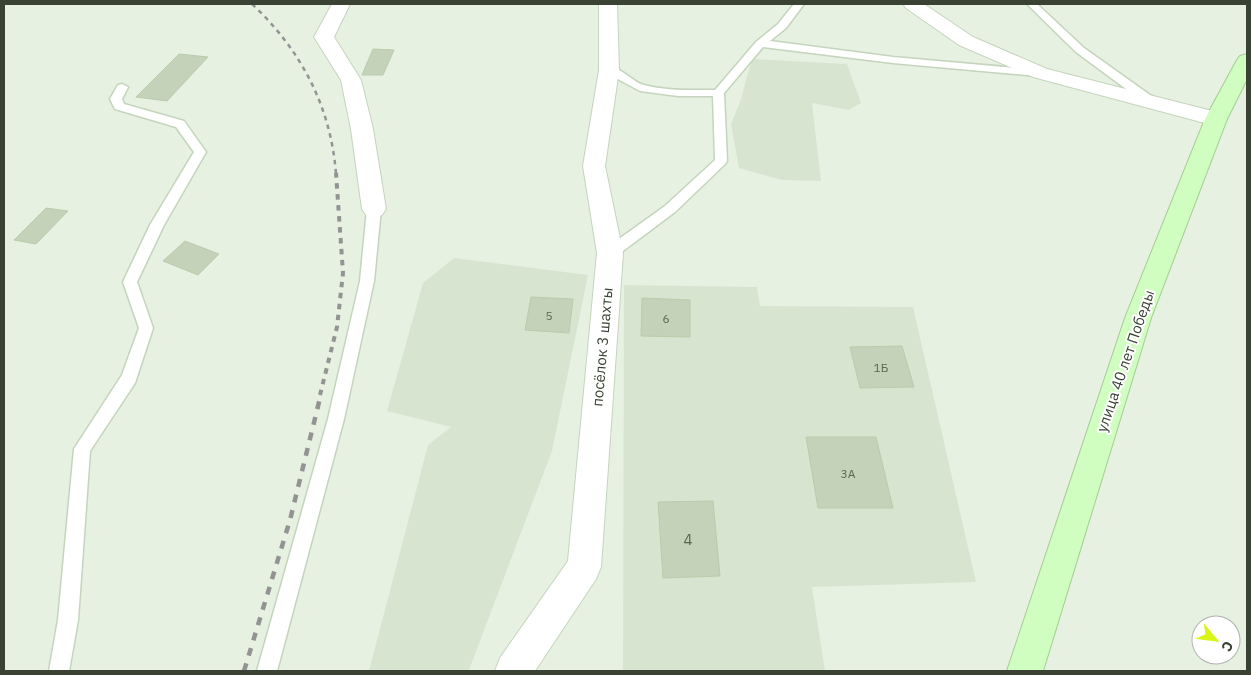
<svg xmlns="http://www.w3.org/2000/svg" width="1251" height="675" viewBox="0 0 1251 675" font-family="'IBM Plex Sans',sans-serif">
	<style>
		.residential { fill: #d7e5d0 }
		.building { fill: #c3d2b8; stroke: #b9ccac }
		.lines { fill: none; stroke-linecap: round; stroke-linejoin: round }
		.lane-casing { stroke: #c5d4bc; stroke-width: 3 }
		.street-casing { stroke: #c5d4bc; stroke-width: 2 }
		.secondary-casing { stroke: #a2cd91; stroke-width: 2 }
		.lane { fill: #fff; fill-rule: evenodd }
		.street { fill: #fff; fill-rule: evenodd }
		.secondary { fill: #d0fdc0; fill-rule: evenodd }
		.rail-far2 { stroke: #939393; stroke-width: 2.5; stroke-dasharray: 4.5 4.5; stroke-linecap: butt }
		.rail-far1 { stroke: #939393; stroke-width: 4; stroke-dasharray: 5.5 5.5; stroke-linecap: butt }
		.rail { stroke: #939393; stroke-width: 4.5; stroke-dasharray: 8 8; stroke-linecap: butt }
		.labels { text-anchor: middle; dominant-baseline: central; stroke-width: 4; stroke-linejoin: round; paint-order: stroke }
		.number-label { font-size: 12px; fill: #5c6654 }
		.street-label { font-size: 15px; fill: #394233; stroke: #fff }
		.near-number-label { font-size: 15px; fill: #5c6654 }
	</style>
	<rect width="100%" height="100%" fill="#e7f1e2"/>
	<g class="residential">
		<path d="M752,59L847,64L861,103L849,110L812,103L821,181L782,180L739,168L731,124L740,102Z"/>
		<path d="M454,258L588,275L552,451L469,670L369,671L428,445L451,427L387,411L423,283Z"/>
		<path d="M624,285L757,287L760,306L913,307L976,582L812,587L825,671H623Z"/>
	</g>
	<g class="building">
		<path d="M373,49L394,50L383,75H362Z"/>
		<path d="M179,54L208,57L167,101L136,97Z"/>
		<path d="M46,208L68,211L36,244L14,240Z"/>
		<path d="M185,241L219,254L198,275L163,261Z"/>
		<path d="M531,297L573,299L569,333L525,330Z"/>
		<path d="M642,298L690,300V337L641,336Z"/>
		<path d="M902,346L914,387L860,388L850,347Z"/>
		<path d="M806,437H876L893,508H818Z"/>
		<path d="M713,501L720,576L663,578L658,502Z"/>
	</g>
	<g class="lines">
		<g class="lane-casing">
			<g id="lane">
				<path d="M794,4H804L786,28L770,41L893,57L1039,70L1044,73L1039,76L893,63L763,47L724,93L727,161L725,164L675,212L615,257L610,258L605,257L603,253L605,249L665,206L715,160L713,96H678L640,91L605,72L604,70L605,68C619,64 632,82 644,85C666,91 692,90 715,90L756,42L778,24Z"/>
				<path d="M1027,4H1037L1084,48L1157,100L1159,103L1157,106H1149L1076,52Z"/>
				<path d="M122,84L128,87L122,99L124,104L184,121L206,152L164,225L137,282L153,328L135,383L90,451L78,620L69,671H49L58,620L74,449L122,375L139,328L123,282L150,225L194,152L176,127L115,109L110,99L118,85Z"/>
				<path d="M374,204L379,206L381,209L374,281L344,419L277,671H257L328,419L360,281L367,209L369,206Z"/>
			</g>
		</g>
		<g class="street-casing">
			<g id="street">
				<path d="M332,4H350L334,37L361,80L373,129L386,209L382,215L374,217L366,215L362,209L351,129L341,80L314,37Z"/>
				<path d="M599,4H617L619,70L605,166L623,253L601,567L596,579L535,671H495L500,658L568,561L597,253L583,166L599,70Z"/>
				<path d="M903,4H924L973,37L1047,69L1224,114L1227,119L1224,124L1216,126L1033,77L959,45L906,8Z"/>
			</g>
		</g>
		<g class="secondary-casing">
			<path id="secondary" d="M1247,54V79L1227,119L1151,318L1043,671H1007L1125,318L1205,119L1237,60L1240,56Z"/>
		</g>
		<use href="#lane" class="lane"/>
		<use href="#street" class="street"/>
		<use href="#secondary" class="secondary"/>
		<path class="rail-far2" d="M252,4C301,50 331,107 336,174"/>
		<path class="rail-far1" d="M320,395L337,327L343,273L336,173"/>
		<path class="rail" d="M244,671L290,520L321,394"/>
	</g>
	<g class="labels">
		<g class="number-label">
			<text x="549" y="315">5</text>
			<text x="666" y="318">6</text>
			<text x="881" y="367">1Б</text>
			<text x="848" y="473">3А</text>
		</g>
		<g class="street-label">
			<text transform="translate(602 347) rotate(-85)">посёлок 3 шахты</text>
			<text transform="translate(1125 361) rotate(-71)">улица 40 лет Победы</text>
		</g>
		<g class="near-number-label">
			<text x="688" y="539">4</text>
		</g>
	</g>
	<rect width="1251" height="675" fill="none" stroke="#394233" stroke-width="10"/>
	<g transform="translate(1216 640) rotate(119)"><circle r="24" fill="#ffffff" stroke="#b0b3ad"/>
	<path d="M0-4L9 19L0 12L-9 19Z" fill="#d9f515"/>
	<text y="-8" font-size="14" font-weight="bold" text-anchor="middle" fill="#394233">С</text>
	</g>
</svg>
